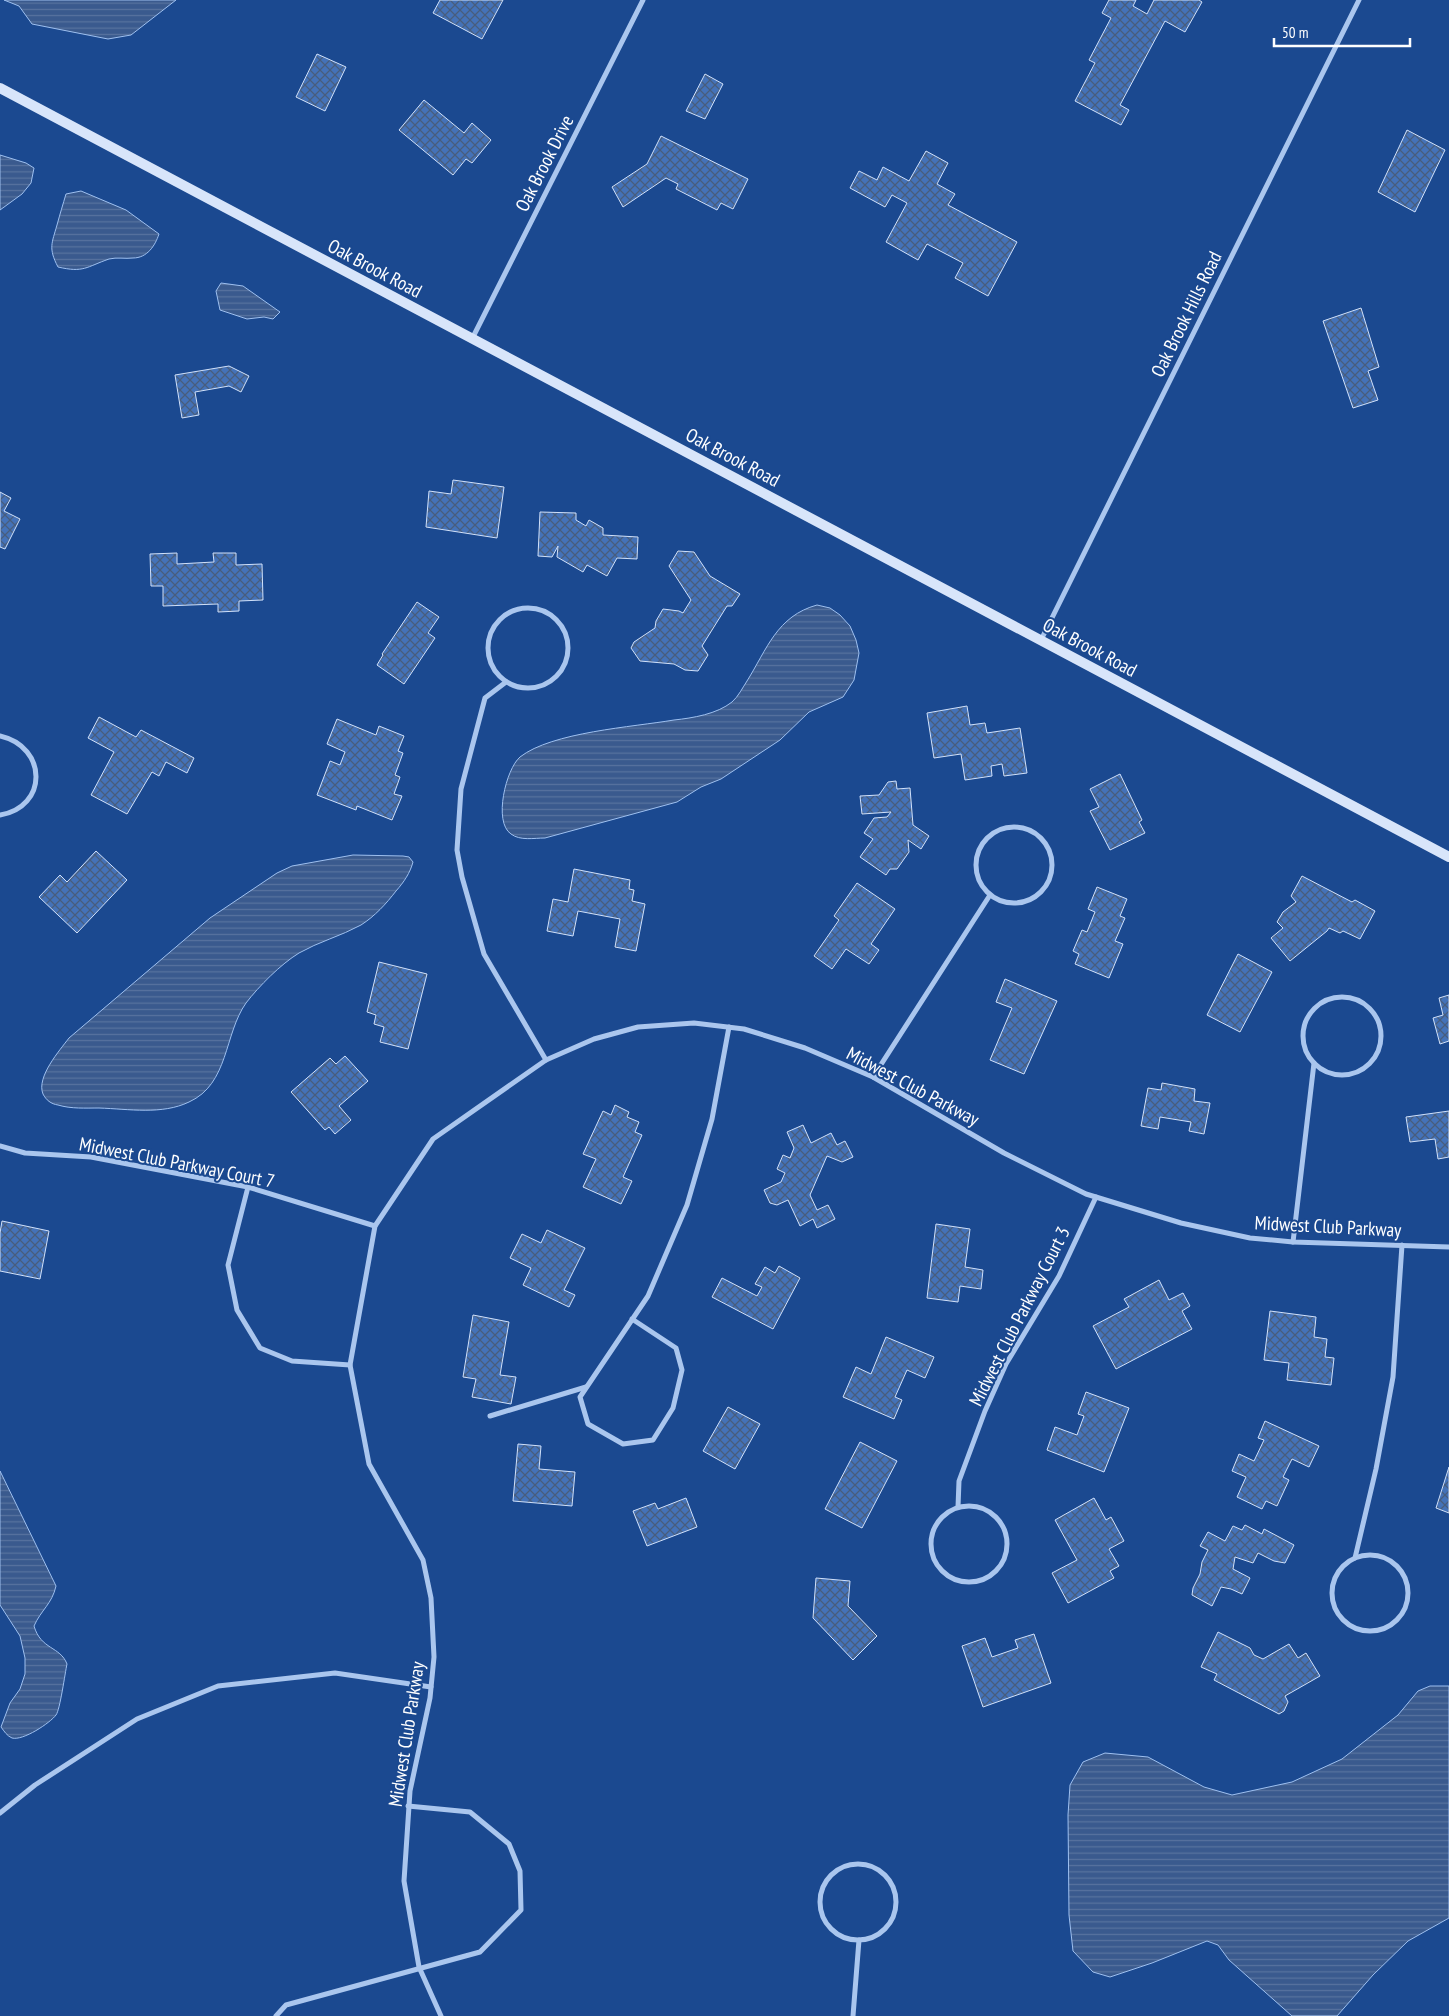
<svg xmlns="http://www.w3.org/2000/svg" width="1449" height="2016" viewBox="0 0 1449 2016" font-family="'PT Sans Narrow',sans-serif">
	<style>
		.water { fill: url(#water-rules); stroke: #9ec0f0 }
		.building { fill: url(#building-cross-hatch); stroke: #d1e1fa }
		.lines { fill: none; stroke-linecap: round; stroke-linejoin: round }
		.minor { stroke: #aac6ee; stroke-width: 5 }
		.secondary { stroke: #d8e5fa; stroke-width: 10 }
		.labels { text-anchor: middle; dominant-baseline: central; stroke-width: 4; stroke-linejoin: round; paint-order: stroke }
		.street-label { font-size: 19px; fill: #fff; stroke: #1b4990 }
	</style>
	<defs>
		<pattern id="water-rules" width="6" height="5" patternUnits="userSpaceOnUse" patternTransform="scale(1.25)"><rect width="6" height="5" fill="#3a5a8e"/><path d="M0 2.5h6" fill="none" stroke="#58739f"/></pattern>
		<pattern id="building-cross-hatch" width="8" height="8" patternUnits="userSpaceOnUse" patternTransform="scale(1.25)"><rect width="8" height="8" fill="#4472b8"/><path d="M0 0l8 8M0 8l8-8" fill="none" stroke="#485d7d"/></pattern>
	</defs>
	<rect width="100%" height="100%" fill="#1b4990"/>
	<g class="water">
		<path d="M4,0H176L131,35L108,39L32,24L19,6Z"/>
		<path d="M0,155L26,163L34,168L31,183L22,194L0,210Z"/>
		<path d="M81,191L126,210L159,234C155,246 147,258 133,258C125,259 117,257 109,259C86,267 84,273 58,267C48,248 52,243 57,225C60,214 63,204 66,194Z"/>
		<path d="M221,283L243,286L280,312L273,319L264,317L247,319L220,310L216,291Z"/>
		<path d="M817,605L830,608L840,615L850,626L856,640L859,653L854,680L843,697L809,712L780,740L721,779L701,787L677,802L545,838C534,838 520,841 511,834C493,822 506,769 520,757C552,732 633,727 674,720C693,718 717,714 732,702C738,697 743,687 747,681C767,649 777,616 817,605Z"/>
		<path d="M353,855L403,856L409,857L413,862C410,873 404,882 396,891C386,904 375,916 361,925C341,936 318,942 299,953C281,964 259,986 246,1003C224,1034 229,1084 189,1102C162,1115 129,1109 99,1108C86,1108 71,1109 58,1105C51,1104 46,1100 43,1094C36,1077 60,1050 69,1038L210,918L277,873L292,866Z"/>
		<path d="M0,1471L56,1586C52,1604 41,1610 34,1626C41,1650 60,1646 67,1664C65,1673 60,1710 56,1715C50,1723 23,1741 12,1738C7,1736 4,1731 1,1727L10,1703L20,1689L25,1674V1658L20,1636L0,1605Z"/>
		<path d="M1430,1686H1449V1918L1408,1941L1373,1975L1337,2016H1292L1229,1960L1218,1945L1207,1941L1152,1963L1110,1977L1093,1972L1073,1951L1069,1915L1068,1815L1070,1785L1083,1762L1105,1753L1148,1757L1204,1787L1232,1795L1292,1782L1342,1759L1398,1715L1418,1691Z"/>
	</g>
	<g class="building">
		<path d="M440,0H503L482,39L433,13Z"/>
		<path d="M1109,0H1136L1133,6L1147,14L1154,0H1199L1202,2L1185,32L1165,21L1120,105L1129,110L1121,125L1075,101L1095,63L1089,60L1111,18L1102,13Z"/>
		<path d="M317,54L346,67L325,111L296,97Z"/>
		<path d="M705,74L723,84L705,119L686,111Z"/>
		<path d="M424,100L464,133L472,123L491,140L472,163L466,159L453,175L399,130Z"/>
		<path d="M1407,130L1445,150L1415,212L1378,192Z"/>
		<path d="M661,136L748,179L733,209L721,203L717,210L676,189L678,184L666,178L623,207L612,187L647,164Z"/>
		<path d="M926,151L948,163L937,184L955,194L948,205L1017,242L988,296L955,278L963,263L927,244L918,260L886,242L907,203L892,195L885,207L850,188L859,171L877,180L883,167L909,181Z"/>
		<path d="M1361,308L1379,367L1368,371L1378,400L1353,408L1323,321Z"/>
		<path d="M229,366L249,376L241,392L229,386L195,392L199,415L182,418L175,375Z"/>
		<path d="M453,480L504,487L497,538L426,527L429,491L451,494Z"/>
		<path d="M0,492L11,498L4,511L20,519L5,549L0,547Z"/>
		<path d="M540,512L576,513V520L586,526L589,520L603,528V535L638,537L637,559L617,558L607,576L587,565L583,572L557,557L558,546L552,557L538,556Z"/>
		<path d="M678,551L694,552L710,576L740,594L732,606H727L702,646L708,655L698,671L685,670L674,664L640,661L631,648L634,642L655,628L656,621L663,609L679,611L683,613L691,600L669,566Z"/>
		<path d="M177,553V564L214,562L213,553H236V565L262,564L263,600L239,601V611L218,612V604L163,606V586H151L150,554Z"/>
		<path d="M417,602L439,617L428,633L435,638L404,684L377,665L383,655L382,654Z"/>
		<path d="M967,706L970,725L985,723L987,733L1020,728L1027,773L1004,776L1002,764L991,766L992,776L965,780L961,754L934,758L927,713Z"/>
		<path d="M99,717L136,737L141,730L194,758L187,773L166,762L159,776L152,772L127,814L91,795L114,752L88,738Z"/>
		<path d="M337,719L376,735L379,726L404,736L398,751L403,753L395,775L400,777L394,794L402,796L392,820L357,806L356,810L317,795L330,761L340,765L345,752L327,744Z"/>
		<path d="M1120,774L1142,820L1139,822L1145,833L1110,850L1090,811L1099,807L1090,789Z"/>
		<path d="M896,781L897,789L910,788L913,825L929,836L921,849L908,840L909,852L897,869H890L886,875L860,857L873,839L864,833L874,818L887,817L891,812L862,814L860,796L879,795L888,782Z"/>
		<path d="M96,851L127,880L77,933L39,897L60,875L67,882Z"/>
		<path d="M574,869L630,880L629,889L634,890L632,901L645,904L636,951L615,947L620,919L578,911L573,936L547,931L553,899L568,902Z"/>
		<path d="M1302,876L1352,902L1355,900L1375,911L1360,939L1343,931L1340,933L1329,928L1327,931L1290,961L1271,938L1283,928L1277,922L1283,912L1296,902L1291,896Z"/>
		<path d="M857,883L895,909L871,944L879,950L869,964L846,949L832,969L814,956L839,920L834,916Z"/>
		<path d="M1097,887L1127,899L1120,916L1125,918L1115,941L1123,944L1109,978L1075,964L1079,954L1073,951L1082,930L1087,932L1095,912L1088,909Z"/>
		<path d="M1238,954L1272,972L1240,1032L1207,1015Z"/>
		<path d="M379,962L427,974L408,1049L380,1042L384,1027L374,1024L376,1015L367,1012Z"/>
		<path d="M1005,979L1057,1001L1024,1074L990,1060L1012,1008L996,1002Z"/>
		<path d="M1449,995V1041L1440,1044L1433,1018L1443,1015L1439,998Z"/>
		<path d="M345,1056L368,1081L339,1106L351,1120L335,1134L329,1127L325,1130L291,1092L330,1058L336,1064Z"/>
		<path d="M1162,1083L1195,1089L1194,1101L1210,1103L1204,1134L1189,1131L1191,1122L1160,1117L1158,1129L1141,1126L1148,1088L1161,1090Z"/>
		<path d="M615,1105L629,1112L627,1117L639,1122L635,1132L642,1135L623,1177L632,1181L621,1204L583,1187L596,1159L583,1154L603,1111L611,1115Z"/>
		<path d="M1449,1111V1157L1438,1159L1435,1139L1410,1142L1406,1117Z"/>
		<path d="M803,1125L811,1143L831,1133L837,1145L845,1141L853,1157L842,1162L827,1156L810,1195L817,1210L828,1205L835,1219L817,1228L813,1219L800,1226L788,1200L777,1205L770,1203L764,1190L781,1182L785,1173L777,1169L783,1155L790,1158L794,1148L787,1132Z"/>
		<path d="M2,1221L49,1231L40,1279L0,1271V1233Z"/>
		<path d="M936,1224L970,1229L965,1267L983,1270L981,1289L960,1286L958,1302L927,1298Z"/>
		<path d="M547,1230L585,1248L564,1290L575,1295L569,1307L523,1285L531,1268L510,1258L522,1234L541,1243Z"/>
		<path d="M779,1266L800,1278L773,1329L712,1297L722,1278L757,1296L762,1287L755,1284L765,1267L775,1273Z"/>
		<path d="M1159,1280L1169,1300L1183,1293L1190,1306L1182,1311L1192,1329L1116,1369L1093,1326L1129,1307L1124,1299Z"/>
		<path d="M1270,1311L1316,1317L1314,1337L1327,1339L1325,1357L1334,1358L1331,1385L1287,1380L1289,1363L1264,1360Z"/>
		<path d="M473,1315L509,1322L500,1375L516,1377L511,1404L472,1397L476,1379L463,1377Z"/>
		<path d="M886,1337L934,1357L925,1378L907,1370L895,1397L902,1400L894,1419L843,1397L856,1367L871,1374Z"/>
		<path d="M1086,1392L1129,1408L1104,1472L1047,1450L1055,1427L1077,1435L1084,1416L1078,1414Z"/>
		<path d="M728,1407L760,1424L735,1469L703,1451Z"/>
		<path d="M1265,1421L1319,1446L1309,1467L1292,1459L1283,1477L1289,1480L1277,1506L1266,1501L1262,1509L1237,1497L1246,1477L1232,1471L1239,1454L1254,1461L1264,1440L1258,1438Z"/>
		<path d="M860,1442L897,1461L862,1528L825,1509Z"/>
		<path d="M518,1444L541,1446L539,1469L575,1472L572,1506L513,1501Z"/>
		<path d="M1449,1467V1513L1436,1508Z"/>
		<path d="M686,1498L697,1527L647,1546L633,1511L655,1503L658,1509Z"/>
		<path d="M1094,1498L1106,1520L1111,1517L1124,1541L1109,1549L1119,1566L1110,1571L1114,1578L1068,1603L1052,1573L1077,1560L1055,1520Z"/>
		<path d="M1245,1525L1262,1534L1264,1529L1294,1545L1285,1563L1274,1561L1258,1553L1253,1563L1235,1557L1233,1569L1250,1578L1242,1594L1231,1589L1221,1587L1212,1606L1192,1595L1193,1588L1200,1574L1202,1562L1208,1550L1200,1546L1208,1532L1225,1541L1233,1526L1242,1530Z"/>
		<path d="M816,1578L850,1581L848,1606L877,1636L853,1660L813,1618Z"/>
		<path d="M1218,1632L1250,1648L1254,1655L1263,1659L1289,1644L1298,1658L1306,1653L1320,1676L1285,1696L1288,1702L1284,1711L1279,1714L1214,1680L1217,1674L1201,1667Z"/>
		<path d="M1034,1634L1051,1683L983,1707L962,1646L985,1638L992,1657L1018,1648L1015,1640Z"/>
	</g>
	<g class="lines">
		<g class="minor">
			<path d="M472,339L643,0"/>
			<circle cx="528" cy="648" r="40"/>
			<path d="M1041,640L1359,0"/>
			<path d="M506,682L485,698L461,789L457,850L462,877L484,954L546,1060"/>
			<path d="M0,736C48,747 48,807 0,815"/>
			<circle cx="1014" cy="865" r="38"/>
			<circle cx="1342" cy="1036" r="39"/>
			<path d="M873,1077L990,895"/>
			<path d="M0,1146L25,1153L91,1157L248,1187L375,1226"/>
			<path d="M248,1187L228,1265L237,1310L260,1348L292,1361L350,1365"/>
			<path d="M1293,1242L1314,1063"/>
			<path d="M632,1319L676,1348L682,1370L673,1408L653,1440L623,1444L588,1424L580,1397L648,1296L687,1205L712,1119L729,1027"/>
			<path d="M490,1416L586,1387"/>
			<circle cx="969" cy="1544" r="38"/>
			<path d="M958,1507L959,1481L985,1411L1006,1364L1059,1276L1096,1197"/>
			<circle cx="1370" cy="1593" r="38"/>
			<path d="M1355,1558L1376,1469L1393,1377L1402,1245"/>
			<path d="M0,1813L35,1785L137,1719L218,1686L335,1673L431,1687"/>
			<circle cx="858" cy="1902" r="38"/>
			<path d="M276,2016L286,2005L480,1952L521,1910L520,1871L509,1844L470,1812L408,1806"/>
			<path d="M441,2016L419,1967L404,1881L410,1791L430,1698L434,1657L431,1598L423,1560L369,1464L350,1365L375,1226L433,1139L546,1060L594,1039L638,1027L694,1023L744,1029L805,1048L873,1077L1004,1153L1086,1194L1181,1223L1250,1238L1293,1242L1449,1247"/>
			<path d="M853,2016L859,1940"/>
		</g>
		<path class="secondary" d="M0,88L1449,857"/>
	</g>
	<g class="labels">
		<g class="street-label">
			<text transform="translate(544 163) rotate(-63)">Oak Brook Drive</text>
			<text transform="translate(375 268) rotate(28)">Oak Brook Road</text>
			<text transform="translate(1186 314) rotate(-64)">Oak Brook Hills Road</text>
			<text transform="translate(733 457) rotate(28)">Oak Brook Road</text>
			<text transform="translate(1090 647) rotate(28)">Oak Brook Road</text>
			<text transform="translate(913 1086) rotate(28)">Midwest Club Parkway</text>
			<text transform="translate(177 1162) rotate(11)">Midwest Club Parkway Court 7</text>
			<text transform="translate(1328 1226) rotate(3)">Midwest Club Parkway</text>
			<text transform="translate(1019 1316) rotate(-63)">Midwest Club Parkway Court 3</text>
			<text transform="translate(406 1734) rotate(-81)">Midwest Club Parkway</text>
		</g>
	</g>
	<path d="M1274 38v8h136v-8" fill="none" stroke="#ffffff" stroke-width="2.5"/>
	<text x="1282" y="38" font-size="15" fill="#ffffff" stroke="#1b4990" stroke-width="4" paint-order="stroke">50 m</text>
</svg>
